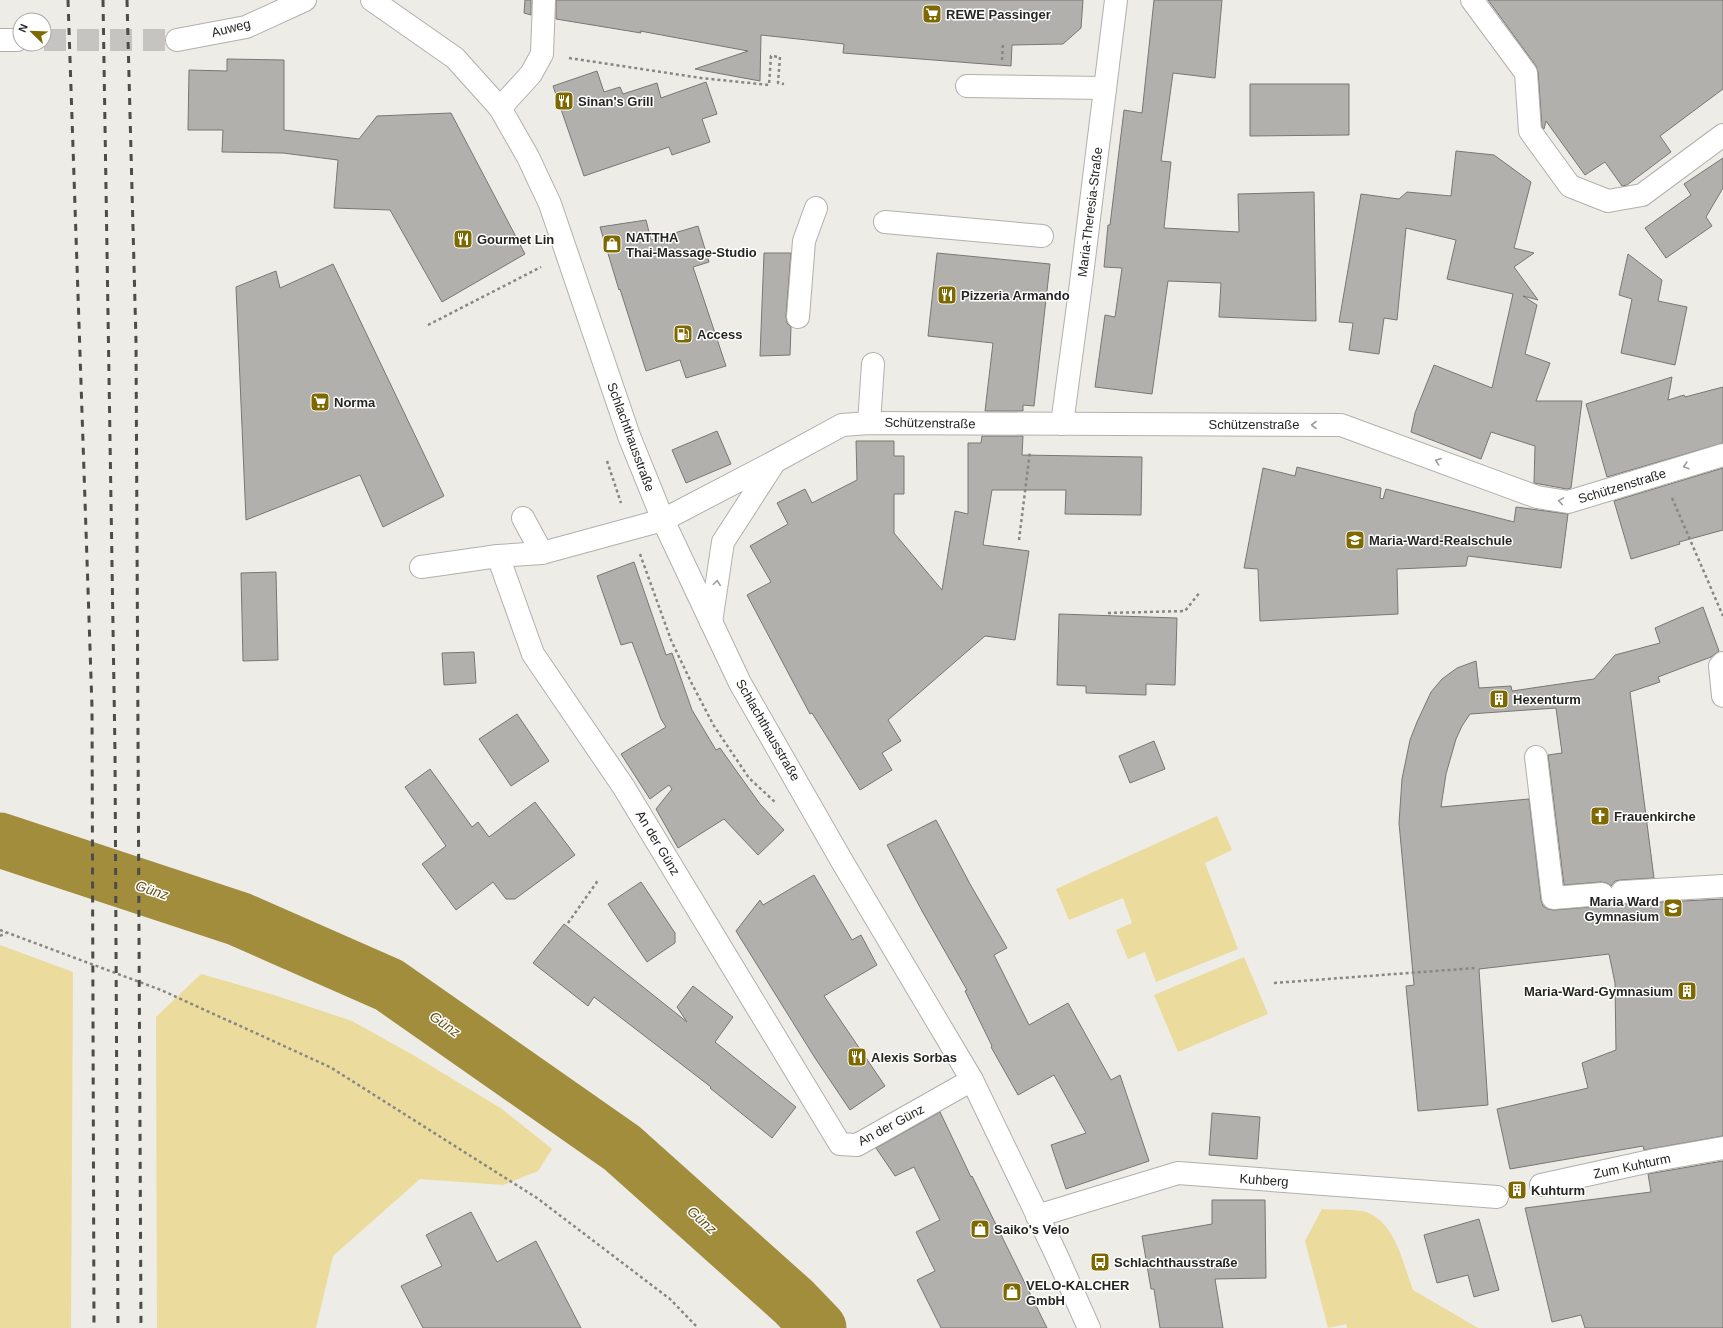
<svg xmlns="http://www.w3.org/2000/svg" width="1723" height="1328" viewBox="0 0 1723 1328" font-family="Helvetica,sans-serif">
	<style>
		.green { fill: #ebdb9d }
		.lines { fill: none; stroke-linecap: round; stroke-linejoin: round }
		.river { stroke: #a18d3c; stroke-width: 55 }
		.building { fill: #b1b0ac; stroke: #787773 }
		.minor-tunnel { stroke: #c5c4c0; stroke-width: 22; stroke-dasharray: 22 11; stroke-linecap: butt }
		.minor-casing { stroke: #b1b0ac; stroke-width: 24 }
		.major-casing { stroke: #b1b0ac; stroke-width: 24 }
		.path { stroke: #878783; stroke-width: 2.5; stroke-dasharray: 3 3; stroke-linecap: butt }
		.minor { stroke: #fff; stroke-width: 22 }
		.major { stroke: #fff; stroke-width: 22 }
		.rail { stroke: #4c4c4a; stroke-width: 3; stroke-dasharray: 7 7; stroke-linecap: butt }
		.oneway { stroke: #9d9d9c }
		.labels { text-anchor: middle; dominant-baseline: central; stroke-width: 3; stroke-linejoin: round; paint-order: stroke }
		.poi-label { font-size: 13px; font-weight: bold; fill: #252523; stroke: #fff; text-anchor: start }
		.street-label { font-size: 13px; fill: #252523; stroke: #fff }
		.water-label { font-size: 14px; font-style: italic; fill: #625417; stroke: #fff }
	</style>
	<rect width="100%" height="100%" fill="#edece7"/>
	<g class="green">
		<path d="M1217,816L1232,850L1205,863L1238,949L1156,982L1145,952L1128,959L1116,930L1132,923L1123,898L1069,920L1056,889Z"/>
		<path d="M0,945L73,972L71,1328H0Z"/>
		<path d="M1244,957L1268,1014L1178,1052L1154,995Z"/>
		<path d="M201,974L271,994L352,1021L413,1055L502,1109L552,1149L538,1171L503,1185L420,1179L333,1256L316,1328H157L156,1017Z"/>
		<path d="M1322,1209C1333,1210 1357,1209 1366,1212C1396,1223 1403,1264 1413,1290L1478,1328H1347L1346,1324L1328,1328L1305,1241Z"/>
	</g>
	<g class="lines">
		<path class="river" d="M0,840L239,919L389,985L622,1148L794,1302L819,1328"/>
	</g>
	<g class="building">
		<path d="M525,0H531V15L524,13Z"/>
		<path d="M556,0H1083L1081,28L1063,44L1012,45L1011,66L843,53L844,44L761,35L760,81L695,69L748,51L640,31L641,33L556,19Z"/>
		<path d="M1154,0H1222L1215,78L1173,73L1161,161L1171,162L1164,228L1239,232L1238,194L1314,192L1316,321L1219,317L1221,283L1168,281L1152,394L1095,387L1105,315L1115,317L1122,268L1104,267L1108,225H1110L1124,110L1142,113Z"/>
		<path d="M1488,0H1723V89L1660,136L1671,152L1627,185L1622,186L1605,162L1585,175L1546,121L1544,129L1542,127L1538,72L1536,66Z"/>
		<path d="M227,59L284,60V130L359,139L377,116L451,113L525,254L442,302L390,210L334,208L338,160L283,153L222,152L223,130H188L189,70L227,71Z"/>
		<path d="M597,71L604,92L620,87L623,94L657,83L661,98L706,82L717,114L702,119L710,142L672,155L669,147L584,176L553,86Z"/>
		<path d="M1250,84H1349V135L1250,136Z"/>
		<path d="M1456,151L1494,155L1531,182L1514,248L1534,253L1514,267L1538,300L1523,296L1537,305L1525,354L1550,363L1536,401H1582L1571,488L1567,489L1534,483L1535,446L1491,432L1481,459L1411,432L1415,413L1434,365L1492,388L1513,294L1447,279L1456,240L1406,228L1397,320L1384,318L1379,354L1349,350L1353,323L1339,322L1361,194L1399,199L1407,192L1451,196Z"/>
		<path d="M1723,158V188L1706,217L1712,226L1666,258L1645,228L1691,195L1684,184Z"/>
		<path d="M646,220L651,240L698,226L709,262L693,267L726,366L686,378L680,360L646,371L620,289L619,290L600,227Z"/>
		<path d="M764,253H791L786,316L787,323L791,327L790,355L760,356Z"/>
		<path d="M937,253L1050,264L1034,406L1023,405V411H985L993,343L928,336Z"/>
		<path d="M1628,254L1662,280L1658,301L1687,307L1675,365L1621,353L1632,299L1619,295Z"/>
		<path d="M333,264L444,496L383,527L360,475L246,520L236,287L276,271L280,288Z"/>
		<path d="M1672,377L1668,400L1684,395L1685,397L1723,387V443L1607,477L1586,404Z"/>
		<path d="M717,431L731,464L686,483L672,450Z"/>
		<path d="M982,436H1023L1022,455L1142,457L1141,515L1065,514L1066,490H992L983,545L1029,551L1015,640L985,636L888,720L901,741L882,753L892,770L860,790L812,713L810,714L747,595L771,582L750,546L788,524L777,503L805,489L812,503L857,480L856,441H894V456H904V494H894V533L942,590L955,511L968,514V443H981Z"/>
		<path d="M1297,467L1381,488L1380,498L1383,499L1386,489L1514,522L1516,507L1568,514L1561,568L1468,556L1466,566L1397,569L1398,614L1260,621L1258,569L1244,568L1263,468L1295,476Z"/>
		<path d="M1723,468V530L1679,542L1680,544L1631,559L1614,501Z"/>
		<path d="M634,562L666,655L672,653L692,710L716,750L720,748L760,804L784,830L758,855L724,819L678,848L656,809L672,789L669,785L650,799L621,754L666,727L661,719L632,642L621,645L597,576Z"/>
		<path d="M276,572L278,660L243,661L241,573Z"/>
		<path d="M1703,607L1719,651L1711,657L1658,677L1660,682L1630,692L1654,878L1621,880L1615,881L1611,886L1607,883L1601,882L1564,885L1548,755L1562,753L1556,708L1470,714L1462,726L1456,739L1446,774L1441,807L1529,799L1541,900L1543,906L1548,909L1554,910L1603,906L1609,904L1613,900L1617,903L1623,904L1723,899V1136L1644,1150L1643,1146L1510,1169L1497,1109L1588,1088L1582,1063L1616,1050L1615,983L1609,954L1479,969L1488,1105L1418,1111L1406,986L1414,985L1399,823L1402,779L1410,740L1417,722L1431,692L1442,679L1457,668L1476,661L1479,688L1511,686L1512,691L1594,679L1615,655L1660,643L1655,628Z"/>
		<path d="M1059,614L1177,618L1175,685L1146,684V695L1086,693V686L1057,685Z"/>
		<path d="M474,652L476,683L444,685L442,653Z"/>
		<path d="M517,714L549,761L511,786L479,739Z"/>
		<path d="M1154,741L1165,769L1130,783L1119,756Z"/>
		<path d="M430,769L472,827L478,822L489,837L535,802L575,855L515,899H506L493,882L456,910L422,864L446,846L405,787Z"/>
		<path d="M936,820L970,884L1007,948L994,955L1029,1025L1068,1003L1111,1080L1120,1075L1149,1161L1066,1189L1051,1145L1086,1133L1054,1075L1018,1095L991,1047L992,1046L965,991L967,990L922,911L887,845Z"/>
		<path d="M814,875L852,940L861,935L877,965L824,996L885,1086L850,1110L815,1058L736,931L760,900L763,905Z"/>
		<path d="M641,882L675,933V943L647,962L608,904Z"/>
		<path d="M564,924L687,1022L677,1007L693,986L733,1017L715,1042L796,1107L772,1138L710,1088L711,1087L594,997L588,1006L533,963Z"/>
		<path d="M940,1112L971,1177L972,1176L1047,1328H941L917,1280L935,1271L916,1232L940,1220L914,1167L895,1176L876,1148Z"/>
		<path d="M1212,1113L1260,1117L1257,1159L1209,1155Z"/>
		<path d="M1723,1161V1328H1585L1581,1315L1552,1322L1525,1208L1651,1192L1648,1174Z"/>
		<path d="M1212,1200H1265L1266,1278L1215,1279L1223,1328H1160L1154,1289H1151L1142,1236L1212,1224Z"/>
		<path d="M471,1212L497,1262L536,1241L581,1328H423L401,1286L442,1266L426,1235Z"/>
		<path d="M1479,1219L1499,1290L1474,1297L1468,1275L1437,1283L1424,1235Z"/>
	</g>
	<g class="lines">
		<path class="minor-tunnel" d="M44,40H177"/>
		<g class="minor-casing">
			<g id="minor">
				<path d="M1472,0L1526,73L1530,131L1570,186L1608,201L1642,195L1723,135"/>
				<path d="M0,40H17"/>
				<path d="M177,40L246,27L305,0"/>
				<path d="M967,86L1105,88"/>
				<path d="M500,108L531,74L542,54L544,0"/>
				<path d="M885,222L1042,236"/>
				<path d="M798,317L804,241L816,208"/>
				<path d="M869,423L873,364"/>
				<path d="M1062,424L1081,283L1116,0"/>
				<path d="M523,518L542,553"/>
				<path d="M421,567L498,556"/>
				<path d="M711,622L723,542L774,463"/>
				<path d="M1723,663L1720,666L1723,696"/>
				<path d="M1536,757L1553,898L1602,894"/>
				<path d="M1622,892L1723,886"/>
				<path d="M972,1080L857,1145L840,1144L623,786L533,654L498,556L542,553L663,520L774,462L842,425L869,423L1341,425L1537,497L1568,502L1723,455"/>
				<path d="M1541,1185L1655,1160L1723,1148"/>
				<path d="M1037,1216L1178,1173L1497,1197"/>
			</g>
		</g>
		<g class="major-casing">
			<path id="major" d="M372,0L455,58L500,108L528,157L550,204L629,436L663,520L740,683L843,863L972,1080L1056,1254L1089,1328"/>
		</g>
		<g class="path">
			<path d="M569,58L701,78L769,85L771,56L780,57L778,83L784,84"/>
			<path d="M1002,60L1003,44"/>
			<path d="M428,325L541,267"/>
			<path d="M607,461L621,503"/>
			<path d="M1672,498L1723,616"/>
			<path d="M1019,540L1030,451"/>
			<path d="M640,554L671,640L691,682L714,726L749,778L776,803"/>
			<path d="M1108,613L1185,611L1200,592"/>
			<path d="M568,923L599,879"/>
			<path d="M0,930L161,990L330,1067L537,1198L670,1299L698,1328"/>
			<path d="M0,936L6,933"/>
			<path d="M1274,983L1476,968"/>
		</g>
		<use href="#minor" class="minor"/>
		<use href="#major" class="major"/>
		<g class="rail">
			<path d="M68,0L92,707L94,1328"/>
			<path d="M103,0L115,752L118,1328"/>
			<path d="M127,0L136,341L141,1328"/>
		</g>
	</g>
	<defs><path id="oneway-chevron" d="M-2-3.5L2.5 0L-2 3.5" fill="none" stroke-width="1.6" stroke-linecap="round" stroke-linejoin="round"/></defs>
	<g class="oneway">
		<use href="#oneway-chevron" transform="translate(1314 425) rotate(-180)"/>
		<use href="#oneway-chevron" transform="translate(1438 461) rotate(-160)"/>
		<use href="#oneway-chevron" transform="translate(1686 466) rotate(163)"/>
		<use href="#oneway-chevron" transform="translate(1561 501) rotate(-171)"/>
		<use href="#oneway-chevron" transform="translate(717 583) rotate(-82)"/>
	</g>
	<defs>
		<g id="supermarket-square" transform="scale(1)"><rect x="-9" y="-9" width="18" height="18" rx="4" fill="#7e6900" stroke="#fff"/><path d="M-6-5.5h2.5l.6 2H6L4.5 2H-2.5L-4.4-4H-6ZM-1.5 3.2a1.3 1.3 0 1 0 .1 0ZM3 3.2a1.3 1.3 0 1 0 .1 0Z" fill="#fff"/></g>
		<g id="restaurant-square" transform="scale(1)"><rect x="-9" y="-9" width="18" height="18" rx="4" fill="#7e6900" stroke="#fff"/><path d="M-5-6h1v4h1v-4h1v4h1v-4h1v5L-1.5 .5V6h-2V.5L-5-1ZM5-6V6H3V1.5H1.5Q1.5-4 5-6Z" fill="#fff"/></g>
		<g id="shop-square" transform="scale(1)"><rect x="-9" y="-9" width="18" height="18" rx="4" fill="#7e6900" stroke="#fff"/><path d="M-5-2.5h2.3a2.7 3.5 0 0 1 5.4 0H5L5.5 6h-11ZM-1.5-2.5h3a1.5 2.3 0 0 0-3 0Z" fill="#fff"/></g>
		<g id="fuel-square" transform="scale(1)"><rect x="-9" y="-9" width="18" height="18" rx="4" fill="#7e6900" stroke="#fff"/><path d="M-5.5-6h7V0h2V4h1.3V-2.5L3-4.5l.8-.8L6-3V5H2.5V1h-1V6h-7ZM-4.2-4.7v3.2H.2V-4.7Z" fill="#fff"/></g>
		<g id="school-square" transform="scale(1)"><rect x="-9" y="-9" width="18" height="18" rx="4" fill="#7e6900" stroke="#fff"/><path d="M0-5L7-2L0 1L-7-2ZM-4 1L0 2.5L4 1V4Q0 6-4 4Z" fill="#fff"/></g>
		<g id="building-square" transform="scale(1)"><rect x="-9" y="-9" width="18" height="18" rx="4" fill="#7e6900" stroke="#fff"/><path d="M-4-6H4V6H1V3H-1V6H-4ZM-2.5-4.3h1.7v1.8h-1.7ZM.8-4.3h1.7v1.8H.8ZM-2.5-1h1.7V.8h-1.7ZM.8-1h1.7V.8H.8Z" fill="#fff"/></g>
		<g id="church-square" transform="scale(1)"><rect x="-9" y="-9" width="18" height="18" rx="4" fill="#7e6900" stroke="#fff"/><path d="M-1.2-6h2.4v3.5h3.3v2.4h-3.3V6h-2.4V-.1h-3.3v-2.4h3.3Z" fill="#fff"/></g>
		<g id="bus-square" transform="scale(1)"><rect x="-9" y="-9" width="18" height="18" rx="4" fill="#7e6900" stroke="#fff"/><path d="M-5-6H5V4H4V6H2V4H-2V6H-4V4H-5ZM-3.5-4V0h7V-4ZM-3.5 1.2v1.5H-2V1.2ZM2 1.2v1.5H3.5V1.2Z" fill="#fff"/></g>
	</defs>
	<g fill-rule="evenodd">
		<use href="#supermarket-square" x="932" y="14"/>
		<use href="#restaurant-square" x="564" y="101"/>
		<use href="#restaurant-square" x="463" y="239"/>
		<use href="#shop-square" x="612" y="244"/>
		<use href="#restaurant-square" x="947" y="295"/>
		<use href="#fuel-square" x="683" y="334"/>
		<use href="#supermarket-square" x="320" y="402"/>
		<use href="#school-square" x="1355" y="540"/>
		<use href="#building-square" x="1499" y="699"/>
		<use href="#church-square" x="1600" y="816"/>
		<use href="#school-square" x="1673" y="908"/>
		<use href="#building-square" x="1687" y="991"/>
		<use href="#restaurant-square" x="857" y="1057"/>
		<use href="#building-square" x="1517" y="1190"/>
		<use href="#shop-square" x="980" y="1229"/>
		<use href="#bus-square" x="1100" y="1262"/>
		<use href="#shop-square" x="1012" y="1292"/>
	</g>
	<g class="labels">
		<g class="poi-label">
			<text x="946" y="14">REWE Passinger</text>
			<text x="578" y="101">Sinan's Grill</text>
			<text x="626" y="237">NATTHA<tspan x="626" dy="15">Thai-Massage-Studio</tspan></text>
			<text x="477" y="239">Gourmet Lin</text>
			<text x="961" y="295">Pizzeria Armando</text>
			<text x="697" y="334">Access</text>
			<text x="334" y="402">Norma</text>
			<text x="1369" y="540">Maria-Ward-Realschule</text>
			<text x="1513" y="699">Hexenturm</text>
			<text x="1614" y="816">Frauenkirche</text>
			<text x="1659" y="901" text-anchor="end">Maria Ward<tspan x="1659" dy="15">Gymnasium</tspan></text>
			<text x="1673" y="991" text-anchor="end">Maria-Ward-Gymnasium</text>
			<text x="871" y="1057">Alexis Sorbas</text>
			<text x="1531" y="1190">Kuhturm</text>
			<text x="994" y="1229">Saiko's Velo</text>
			<text x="1114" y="1262">Schlachthausstraße</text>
			<text x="1026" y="1285">VELO-KALCHER<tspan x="1026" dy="15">GmbH</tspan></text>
		</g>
		<g class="street-label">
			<text transform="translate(231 28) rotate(-14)">Auweg</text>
			<text transform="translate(1090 212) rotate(-83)">Maria-Theresia-Straße</text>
			<text transform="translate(930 423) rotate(1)">Schützenstraße</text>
			<text x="1254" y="424">Schützenstraße</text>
			<text transform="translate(631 437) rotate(70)">Schlachthausstraße</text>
			<text transform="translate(1622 486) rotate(-17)">Schützenstraße</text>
			<text transform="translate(768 730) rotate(60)">Schlachthausstraße</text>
			<text transform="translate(658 843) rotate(59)">An der Günz</text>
			<text transform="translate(891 1125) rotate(-28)">An der Günz</text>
			<text transform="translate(1632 1166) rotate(-12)">Zum Kuhturm</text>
			<text transform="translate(1264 1180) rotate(4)">Kuhberg</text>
		</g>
		<g class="water-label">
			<text transform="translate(152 890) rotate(18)">Günz</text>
			<text transform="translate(445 1024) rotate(35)">Günz</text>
			<text transform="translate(702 1220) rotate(42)">Günz</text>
		</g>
	</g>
	<g transform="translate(32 32) rotate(293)"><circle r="19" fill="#ffffff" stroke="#a8a8a7"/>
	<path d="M0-3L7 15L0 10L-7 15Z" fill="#7e6900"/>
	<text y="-6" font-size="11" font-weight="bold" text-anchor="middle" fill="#252523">N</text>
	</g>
</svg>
